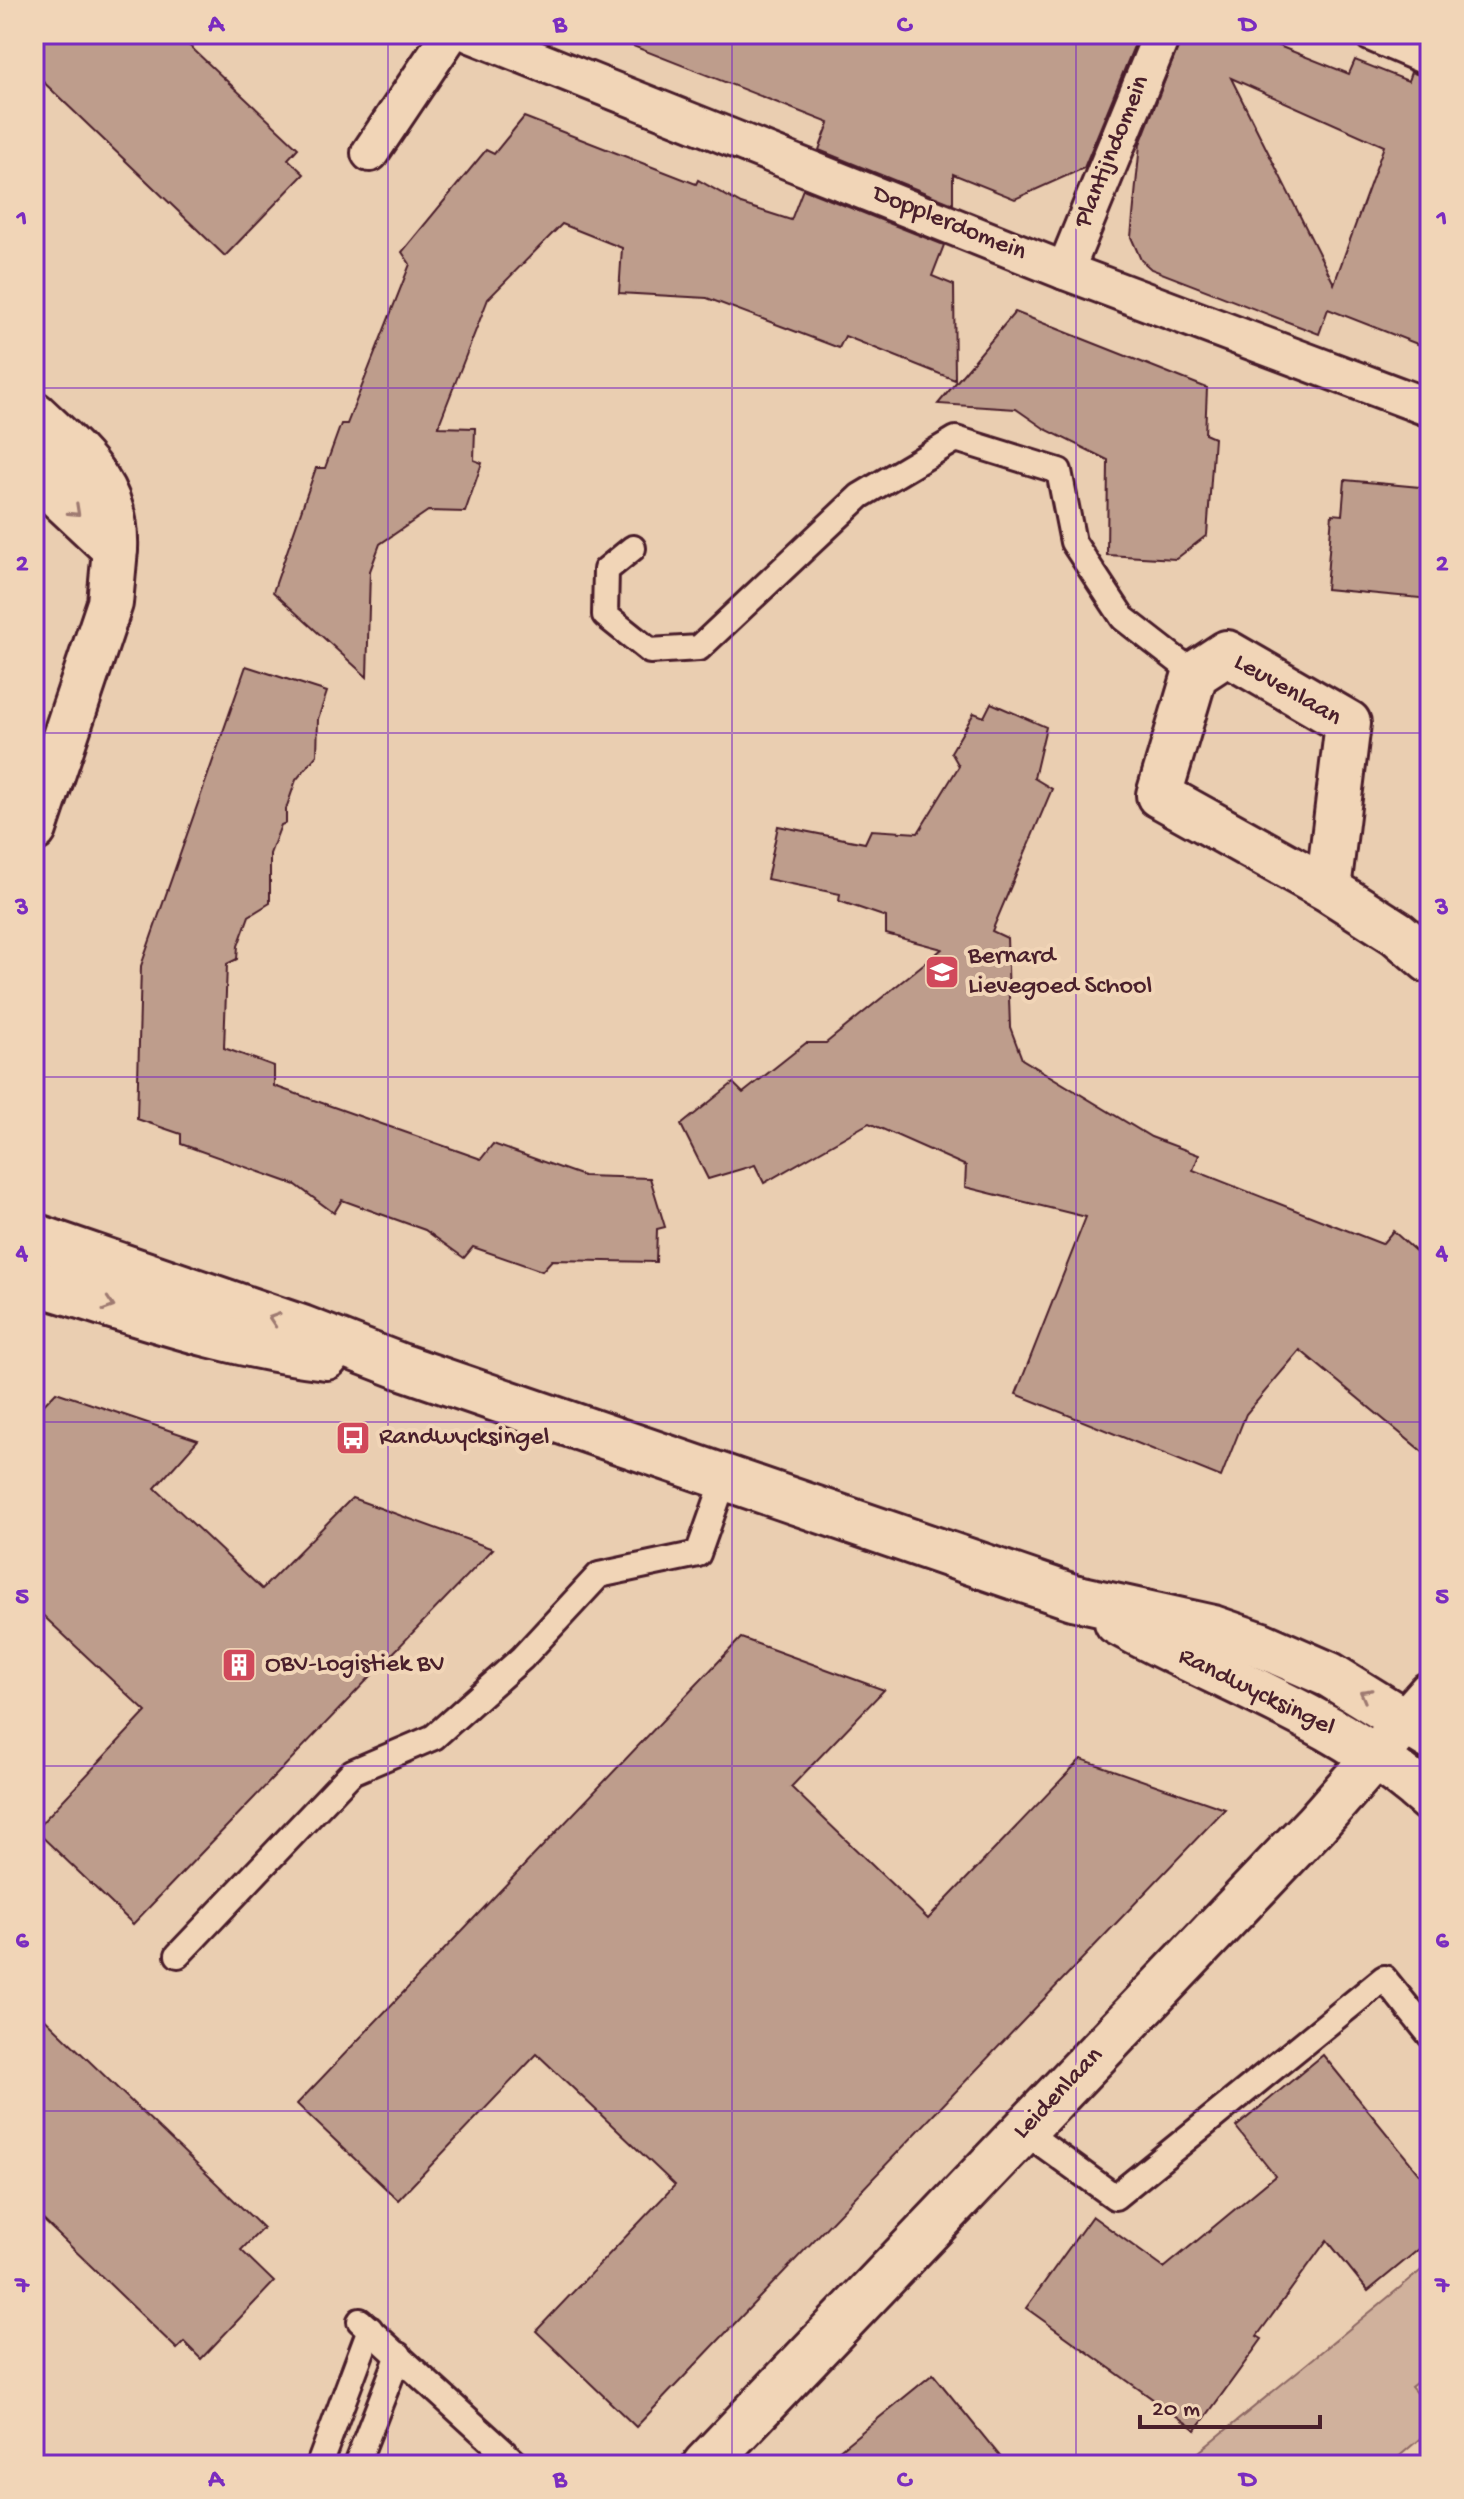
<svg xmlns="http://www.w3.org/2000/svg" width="1464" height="2499" viewBox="0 0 1464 2499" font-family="'Gochi Hand',sans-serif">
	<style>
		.green { fill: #d0b19c; stroke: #8d6864; stroke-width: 2 }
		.building { fill: #be9d8c; stroke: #4a1f2b; stroke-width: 2; fill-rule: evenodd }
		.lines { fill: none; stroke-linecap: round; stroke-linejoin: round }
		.service-casing { stroke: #4a1f2b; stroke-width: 30 }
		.pedestrian-casing { stroke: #4a1f2b; stroke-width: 42 }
		.minor-casing { stroke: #4a1f2b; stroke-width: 50 }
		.tertiary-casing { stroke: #4a1f2b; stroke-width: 50 }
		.service { stroke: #f1d5b7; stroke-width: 24 }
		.pedestrian { stroke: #f1d5b7; stroke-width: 36 }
		.minor { stroke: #f1d5b7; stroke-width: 44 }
		.tertiary { stroke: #f1d5b7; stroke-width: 44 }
		.oneway { stroke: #9e7a71 }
		.grid { fill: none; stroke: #7b2cbf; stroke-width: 2; stroke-opacity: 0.55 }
		.labels { text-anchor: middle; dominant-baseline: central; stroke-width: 8; stroke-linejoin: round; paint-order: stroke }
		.street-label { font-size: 26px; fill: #4a1f2b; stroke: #f1d5b7 }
		.poi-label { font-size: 26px; fill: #4a1f2b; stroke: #f1d5b7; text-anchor: start }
		.neatline { fill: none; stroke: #7b2cbf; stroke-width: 3 }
		.grid-label { font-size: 26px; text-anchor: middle; font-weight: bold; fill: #7b2cbf }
	</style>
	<rect width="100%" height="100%" fill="#eaceb1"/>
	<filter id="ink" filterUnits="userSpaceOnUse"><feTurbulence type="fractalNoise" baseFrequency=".0125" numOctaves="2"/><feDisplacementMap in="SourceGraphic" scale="16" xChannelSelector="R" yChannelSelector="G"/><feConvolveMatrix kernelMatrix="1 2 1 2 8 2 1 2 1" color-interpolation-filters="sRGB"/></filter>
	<g filter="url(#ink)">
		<path class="green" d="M1430,2263V2372L1411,2387L1430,2409V2430L1389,2465H1183Z"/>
		<g class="building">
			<path d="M34,34H177L298,148L288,159L304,174L225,256L34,73Z"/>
			<path d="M611,34H1139L1084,168L1015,199L953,174V204L819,150L829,123L610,37Z"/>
			<path d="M1183,34H1249L1349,74L1355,60L1408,81L1411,72L1430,79V349L1328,309L1319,334L1151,269L1141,260L1131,237L1140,144ZM1231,78L1384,146L1334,284Z"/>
			<path d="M524,117L696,184L698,180L741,204L791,220L803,189L944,245L932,276L954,285L955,380L845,336L839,348L707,298L619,293L622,248L562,224L488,299L438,427L475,428L474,460L482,463L465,512L428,511L380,544L370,571L367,677L273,592L316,468H325L341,424H347L410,264L402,252L486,150L494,154Z"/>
			<path d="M1015,312L1207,388L1205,434L1214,438L1207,535L1176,559L1107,555L1108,460L1045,429L1016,409L938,404Z"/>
			<path d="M1345,480L1430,488V599L1326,589L1332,514L1342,515Z"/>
			<path d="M246,666L327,692L318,719L317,755L296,780L286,809V823L281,825L270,854V903L249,916L238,946L237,959L227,964L224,1048L274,1066V1086L481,1159L493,1144L583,1176L650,1178L665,1227L657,1229L656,1262L552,1260L542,1271L473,1247L464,1258L425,1230L342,1200L334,1213L296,1185L181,1144V1134L137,1119L141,966Z"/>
			<path d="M991,703L1046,727L1034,778L1052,789L992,931L1007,938L1010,1027L1022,1059L1151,1137L1199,1155L1193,1170L1382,1244L1393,1231L1430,1264V1458L1300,1350L1246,1414L1221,1477L1016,1394L1086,1217L965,1187L966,1166L869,1123L764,1183L755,1165L708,1179L681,1125L733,1083L743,1093L806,1043H826L942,949L886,934V917L839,901L840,894L767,879L778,826L865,843L871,830L918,833L959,766L951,752L974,713L984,717Z"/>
			<path d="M56,1392L198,1440L155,1488L262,1589L352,1498L493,1549L133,1924L35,1830L146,1712L34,1607V1415Z"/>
			<path d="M741,1638L884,1690L791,1787L928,1919L1081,1759L1225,1809L636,2427L536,2331L675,2185L537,2054L398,2200L297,2104Z"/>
			<path d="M34,2008L263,2228L241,2250L274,2282L201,2359L184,2342L177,2349L34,2211Z"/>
			<path d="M1323,2055L1430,2187V2240L1368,2291L1327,2240L1257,2336L1262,2339L1196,2430L1026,2308L1092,2216L1164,2268L1275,2176L1236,2127Z"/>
			<path d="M933,2374L1007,2465H821Z"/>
		</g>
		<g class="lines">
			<g class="service-casing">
				<g id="service">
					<path d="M1369,38L1430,64"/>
					<path d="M633,548L606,570L605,615L650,651L699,648L860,496L956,439L1059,471L1073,542L1123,618L1195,674"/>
					<path d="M178,1955L352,1772L434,1737L522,1658L599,1575L698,1554L726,1475"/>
					<path d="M1024,2131L1115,2197L1384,1978L1430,2035"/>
					<path d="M360,2321L518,2465"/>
					<path d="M319,2465L370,2329"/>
					<path d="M356,2465L399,2355"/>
				</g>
			</g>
			<g class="pedestrian-casing">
				<g id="pedestrian">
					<path d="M471,34L1065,271L1430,408"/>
					<path d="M370,153L450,34"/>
					<path d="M1065,271L1162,34"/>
				</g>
			</g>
			<g class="minor-casing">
				<g id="minor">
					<path d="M34,414C77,455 118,485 115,549"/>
					<path d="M1328,889L1159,795L1195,674L1227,653L1348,723L1328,889L1397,933L1430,961"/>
					<path d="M705,2465L1316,1824L1430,1694"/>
				</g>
			</g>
			<g class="tertiary-casing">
				<g id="tertiary">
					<path d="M34,473L115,549L110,603L34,829"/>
					<path d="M34,1236L302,1328L400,1366L1073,1597L1213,1628L1259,1644L1330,1675L1430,1737"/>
					<path d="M34,1282C133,1311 223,1345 326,1357"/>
					<path d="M1117,1622C1223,1681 1338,1717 1430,1800"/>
				</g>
			</g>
			<use href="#service" class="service"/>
			<use href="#pedestrian" class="pedestrian"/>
			<use href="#minor" class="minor"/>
			<use href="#tertiary" class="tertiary"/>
		</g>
		<defs><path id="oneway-chevron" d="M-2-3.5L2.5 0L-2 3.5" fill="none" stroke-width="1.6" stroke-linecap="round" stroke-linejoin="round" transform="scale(2)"/></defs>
		<g class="oneway">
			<use href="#oneway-chevron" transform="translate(75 511) rotate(43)"/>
			<use href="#oneway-chevron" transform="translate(109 1305) rotate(18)"/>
			<use href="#oneway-chevron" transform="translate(274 1319) rotate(-162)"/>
			<use href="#oneway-chevron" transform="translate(1365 1694) rotate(-151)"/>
		</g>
	</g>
	<path class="grid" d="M388,34V2465M732,34V2465M1076,34V2465M34,388H1430M34,733H1430M34,1077H1430M34,1422H1430M34,1766H1430M34,2111H1430"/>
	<defs>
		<g id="school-square" transform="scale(1.8)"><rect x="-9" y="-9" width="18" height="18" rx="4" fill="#d1495b" stroke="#f1d5b7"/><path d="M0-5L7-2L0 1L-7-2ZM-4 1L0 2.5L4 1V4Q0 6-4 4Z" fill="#fff"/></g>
		<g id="bus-square" transform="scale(1.8)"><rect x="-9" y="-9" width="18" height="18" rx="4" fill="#d1495b" stroke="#f1d5b7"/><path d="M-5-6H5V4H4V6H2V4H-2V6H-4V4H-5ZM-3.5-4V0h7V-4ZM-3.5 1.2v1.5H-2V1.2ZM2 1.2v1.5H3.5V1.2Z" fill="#fff"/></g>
		<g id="building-square" transform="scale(1.8)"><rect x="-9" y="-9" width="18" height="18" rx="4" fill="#d1495b" stroke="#f1d5b7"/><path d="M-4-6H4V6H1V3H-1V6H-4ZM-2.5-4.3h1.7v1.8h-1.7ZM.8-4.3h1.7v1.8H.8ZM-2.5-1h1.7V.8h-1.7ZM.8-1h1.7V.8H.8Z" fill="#fff"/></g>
	</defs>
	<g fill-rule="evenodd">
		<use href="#school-square" x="942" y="972"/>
		<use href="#bus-square" x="353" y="1438"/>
		<use href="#building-square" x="239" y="1665"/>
	</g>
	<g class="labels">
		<g class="street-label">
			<text transform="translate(1113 152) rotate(-68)">Plantijndomein</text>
			<text transform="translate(949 224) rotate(22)">Dopplerdomein</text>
			<text transform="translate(1287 691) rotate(30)">Leuvenlaan</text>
			<text transform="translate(1256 1693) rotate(26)">Randwycksingel</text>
			<text transform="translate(1059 2094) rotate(-46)">Leidenlaan</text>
		</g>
		<g class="poi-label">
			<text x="968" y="957">Bernard<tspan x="968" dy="30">Lievegoed School</tspan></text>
			<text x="379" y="1438">Randwycksingel</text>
			<text x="265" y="1665">OBV-Logistiek BV</text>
		</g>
	</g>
	<rect width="1464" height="2499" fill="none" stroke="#f1d5b7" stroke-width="88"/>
	<path d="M1140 2415v12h180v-12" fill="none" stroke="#4a1f2b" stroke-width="4"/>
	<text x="1152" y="2415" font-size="24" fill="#4a1f2b" stroke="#f1d5b7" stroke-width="6" paint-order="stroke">20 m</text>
	<rect x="44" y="44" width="1376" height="2411" class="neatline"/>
	<g class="grid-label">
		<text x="216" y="31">A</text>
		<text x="560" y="31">B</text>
		<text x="904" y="31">C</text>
		<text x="1248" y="31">D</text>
		<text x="22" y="225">1</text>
		<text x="1442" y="225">1</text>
		<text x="22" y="570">2</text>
		<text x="1442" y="570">2</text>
		<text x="22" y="914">3</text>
		<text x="1442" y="914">3</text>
		<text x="22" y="1259">4</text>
		<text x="1442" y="1259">4</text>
		<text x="22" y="1603">5</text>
		<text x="1442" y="1603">5</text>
		<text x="22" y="1947">6</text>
		<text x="1442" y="1947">6</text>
		<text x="22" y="2292">7</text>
		<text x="1442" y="2292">7</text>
		<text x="216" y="2486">A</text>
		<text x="560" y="2486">B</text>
		<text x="904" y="2486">C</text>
		<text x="1248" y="2486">D</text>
	</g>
</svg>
